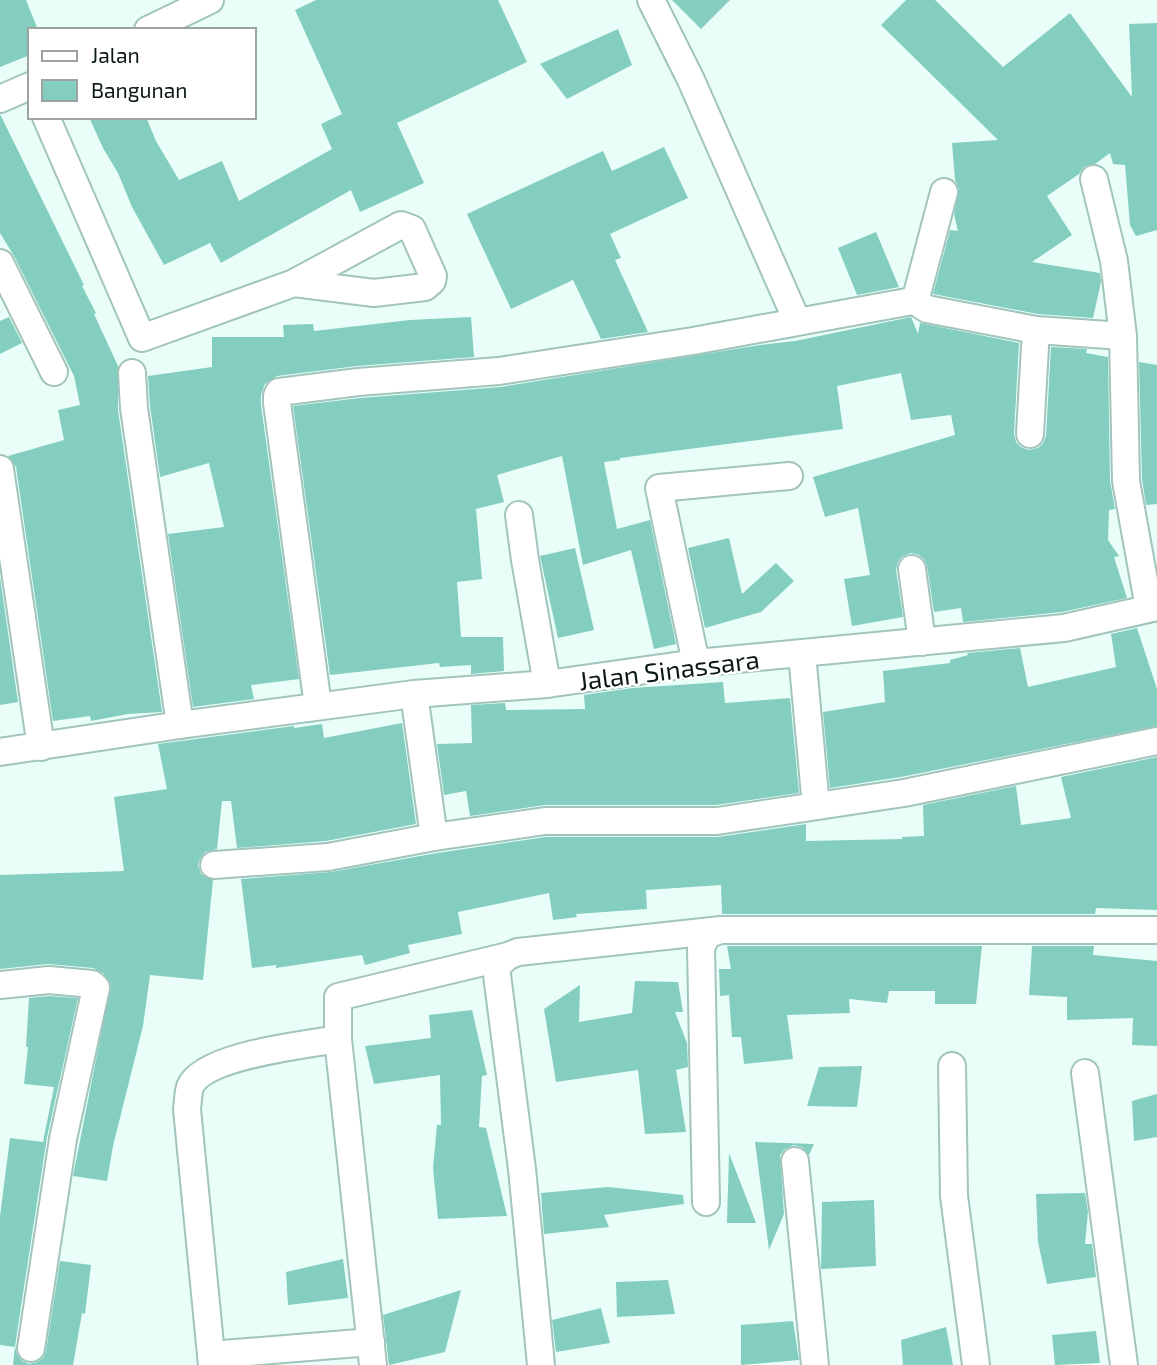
<svg xmlns="http://www.w3.org/2000/svg" width="1157" height="1365" viewBox="0 0 1157 1365" font-family="'Exo 2',sans-serif">
	<style>
		.building { fill: #84cebf }
		.lines { fill: none; stroke-linecap: round; stroke-linejoin: round }
		.street-casing { stroke: #a1c4bc; stroke-width: 30 }
		.street { stroke: #fff; stroke-width: 26 }
		.labels { text-anchor: middle; dominant-baseline: central; stroke-width: 5; stroke-linejoin: round; paint-order: stroke }
		.street-label { font-size: 26px; fill: #0b1815; stroke: #fff }
	</style>
	<rect width="100%" height="100%" fill="#e9fef9"/>
	<g class="building">
		<path d="M0,0H26L38,30H30V55L0,67Z"/>
		<path d="M316,0H498L527,62L397,123L424,183L360,212L351,190L221,263L210,243L164,265L132,207L118,173L103,148L89,117H146L156,141L179,180L222,161L239,201L332,149L321,124L342,114L295,10Z"/>
		<path d="M672,0H730L701,29Z"/>
		<path d="M906,0H935L1003,67L1070,13L1132,97L1129,24L1157,23V230L1136,236L1130,225L1125,165L1113,164L1110,153L1095,164L1084,167L1079,174L1047,196L1072,235L1032,262L1100,273L1101,282L1093,318L1038,314L933,294L950,230L958,231L954,214L959,189L955,180L952,143L998,140L881,25Z"/>
		<path d="M618,29L632,65L567,99L540,64Z"/>
		<path d="M0,114L84,285L82,286L96,313L94,314L118,366V410L162,712L128,714L91,721L90,716L53,721L16,467L8,456L64,440L58,410L80,405L74,376L14,256L0,233Z"/>
		<path d="M664,147L688,198L610,234L621,258L615,260L648,332L601,339L573,280L511,309L467,214L603,151L612,171Z"/>
		<path d="M876,232L899,287L857,295L838,248Z"/>
		<path d="M9,317L22,343L0,354V321Z"/>
		<path d="M471,317L474,357L357,366L277,376L265,384L261,395V405L299,679L251,685L254,699L193,707L168,534L224,527L209,463L160,477L150,406L148,376L212,367V337H284L283,325L313,324L314,331L410,320Z"/>
		<path d="M911,317L918,334L920,323L1019,343L1014,434L1016,442L1021,447L1028,450L1038,448L1043,443L1046,436L1051,347L1087,349L1086,353L1108,357L1110,481L1115,509L1109,510L1108,540L1119,556L1114,557L1127,598L1062,612L963,622L961,608L934,612L927,566L924,559L919,555L911,553L902,557L898,562L896,570L903,617L852,626L844,579L870,575L858,508L825,517L813,477L955,435L951,415L911,420L901,373L837,386L843,429L620,458V460L604,462L617,529L650,520L676,644L654,649L631,550L583,565L562,456L497,475L504,502L476,509L482,579L457,582L461,637H503L504,671L471,674V665L440,667L439,663L330,675L293,406L360,398L501,387L760,345L795,341Z"/>
		<path d="M1139,362L1157,365V504L1146,505L1142,479Z"/>
		<path d="M729,538L742,594L776,563L794,581L761,612L705,628L688,548Z"/>
		<path d="M575,548L594,630L558,638L540,556Z"/>
		<path d="M0,577L18,702L0,705Z"/>
		<path d="M1137,628L1157,689V726L901,777L830,788L823,712L885,702L883,671L950,663V660L968,655L967,653L1020,648L1028,687L1116,667L1111,634Z"/>
		<path d="M723,682L725,703L790,698L799,793L716,805H545L470,816L466,791L444,795L437,744L472,743L471,705L505,703L506,710L585,709L584,695L632,688Z"/>
		<path d="M402,723L416,824L326,841L237,848L231,801H222L217,849L205,852L200,859L198,865L201,874L213,880L203,980L150,975L143,1026L113,1146L107,1181L73,1176L111,984L103,973L93,968L48,964L0,969V875L124,871L114,797L167,789L158,744L294,726V728L322,724L324,738Z"/>
		<path d="M1157,757V910L1096,908L1095,914H722L721,885L646,890L647,909L576,914L577,917L553,920L549,893L458,912L462,934L408,945L410,953L365,965L362,955L276,968V965L252,968L241,879L331,872L437,853L546,837H717L806,824V841L902,839V837L924,836L923,805L1016,786L1021,825L1071,818L1061,777Z"/>
		<path d="M727,946H982L976,1004H935V991H889L887,1003L849,999L850,1013L787,1015L793,1059L744,1064L741,1037H732L729,995L720,996L719,969H731Z"/>
		<path d="M1032,946H1094L1093,955L1157,961V1046L1132,1045L1133,1018L1067,1020V997L1029,995Z"/>
		<path d="M635,981L678,982L683,1012H675L687,1043L688,1067L676,1070L686,1132L645,1134L638,1070L556,1082L544,1009L580,985L579,1022L632,1013Z"/>
		<path d="M49,996L78,998L47,1137L15,1346L17,1354L22,1361L29,1364L37,1362L43,1358L46,1351L60,1261L91,1265L85,1314L82,1313L73,1365H13L15,1347L0,1345V1216L10,1138L43,1142L54,1087L24,1084L28,1047H26L29,998Z"/>
		<path d="M472,1010L487,1075L482,1076L479,1127L486,1128L507,1216L438,1219L433,1168L437,1125H441L440,1075L374,1084L365,1046L431,1038L429,1015Z"/>
		<path d="M862,1066L857,1107L807,1106L819,1067Z"/>
		<path d="M1157,1094V1137L1134,1141L1132,1101Z"/>
		<path d="M755,1142L814,1144L809,1155L802,1147L794,1145L785,1149L780,1155L784,1214L769,1250Z"/>
		<path d="M729,1153L756,1223H727Z"/>
		<path d="M608,1187L683,1195L684,1204L604,1215L609,1227L544,1234L541,1193Z"/>
		<path d="M1085,1193L1088,1212L1085,1244H1092L1096,1277L1047,1284L1038,1242L1036,1194Z"/>
		<path d="M874,1200L876,1266L821,1269L822,1202Z"/>
		<path d="M343,1259L348,1298L288,1305L286,1272Z"/>
		<path d="M668,1280L675,1314L617,1317L616,1282Z"/>
		<path d="M461,1290L445,1352L389,1365L383,1315Z"/>
		<path d="M601,1308L610,1343L556,1352L552,1320Z"/>
		<path d="M793,1321L799,1360L741,1365V1325Z"/>
		<path d="M946,1327L953,1365H903L901,1340Z"/>
		<path d="M1096,1331L1100,1363L1055,1365L1052,1335Z"/>
	</g>
	<g class="lines">
		<g class="street-casing">
			<g id="street">
				<path d="M651,0L691,80L797,321"/>
				<path d="M148,30L210,0"/>
				<path d="M0,99L30,86"/>
				<path d="M46,117L142,338L294,283L374,293L425,287L432,281L433,276L412,229L401,225L294,283"/>
				<path d="M1094,179L1114,261L1123,336L1126,481L1149,608"/>
				<path d="M0,263L54,372"/>
				<path d="M913,300L927,309L1036,330L1123,336"/>
				<path d="M132,373L134,408L180,725"/>
				<path d="M1030,434L1036,330"/>
				<path d="M0,469L41,747"/>
				<path d="M519,515L525,560L547,684"/>
				<path d="M912,569L922,642"/>
				<path d="M802,654L816,806"/>
				<path d="M696,663L659,488L789,476"/>
				<path d="M414,694L434,837"/>
				<path d="M318,706L277,403V396L279,392L358,382L499,371L693,341L907,302L913,300L917,294L944,192"/>
				<path d="M0,752L180,725L414,694L547,684L696,663L1064,628L1157,607"/>
				<path d="M214,865L328,857L434,837L545,821H717L904,793L1157,741"/>
				<path d="M0,985L49,980L92,984L96,988L63,1139L31,1348"/>
				<path d="M952,1066L954,1196L976,1365"/>
				<path d="M1085,1073L1124,1365"/>
				<path d="M795,1161L815,1365"/>
				<path d="M706,1202L701,947L708,934L721,930H1157"/>
				<path d="M211,1355L371,1342"/>
				<path d="M212,1365L187,1109C188,1102 188,1093 190,1087C203,1055 305,1045 338,1039"/>
				<path d="M373,1365L338,1039V997L508,956"/>
				<path d="M541,1365L522,1169L496,967L508,956L518,952L721,930"/>
			</g>
		</g>
		<use href="#street" class="street"/>
	</g>
	<g class="labels">
		<g class="street-label">
			<text transform="translate(669 669) rotate(-7)">Jalan Sinassara</text>
		</g>
	</g>
	<rect x="28" y="28" width="228" height="91" fill="#ffffff" stroke="#9da3a1" stroke-width="2"/>
	<rect x="42" y="51" width="35" height="10" fill="#ffffff" stroke="#9da3a1" stroke-width="2"/>
	<text x="91" y="63" font-size="21" fill="#0b1815">Jalan</text>
	<rect x="42" y="80" width="35" height="21" fill="#84cebf" stroke="#9da3a1" stroke-width="2"/>
	<text x="91" y="98" font-size="21" fill="#0b1815">Bangunan</text>
</svg>
